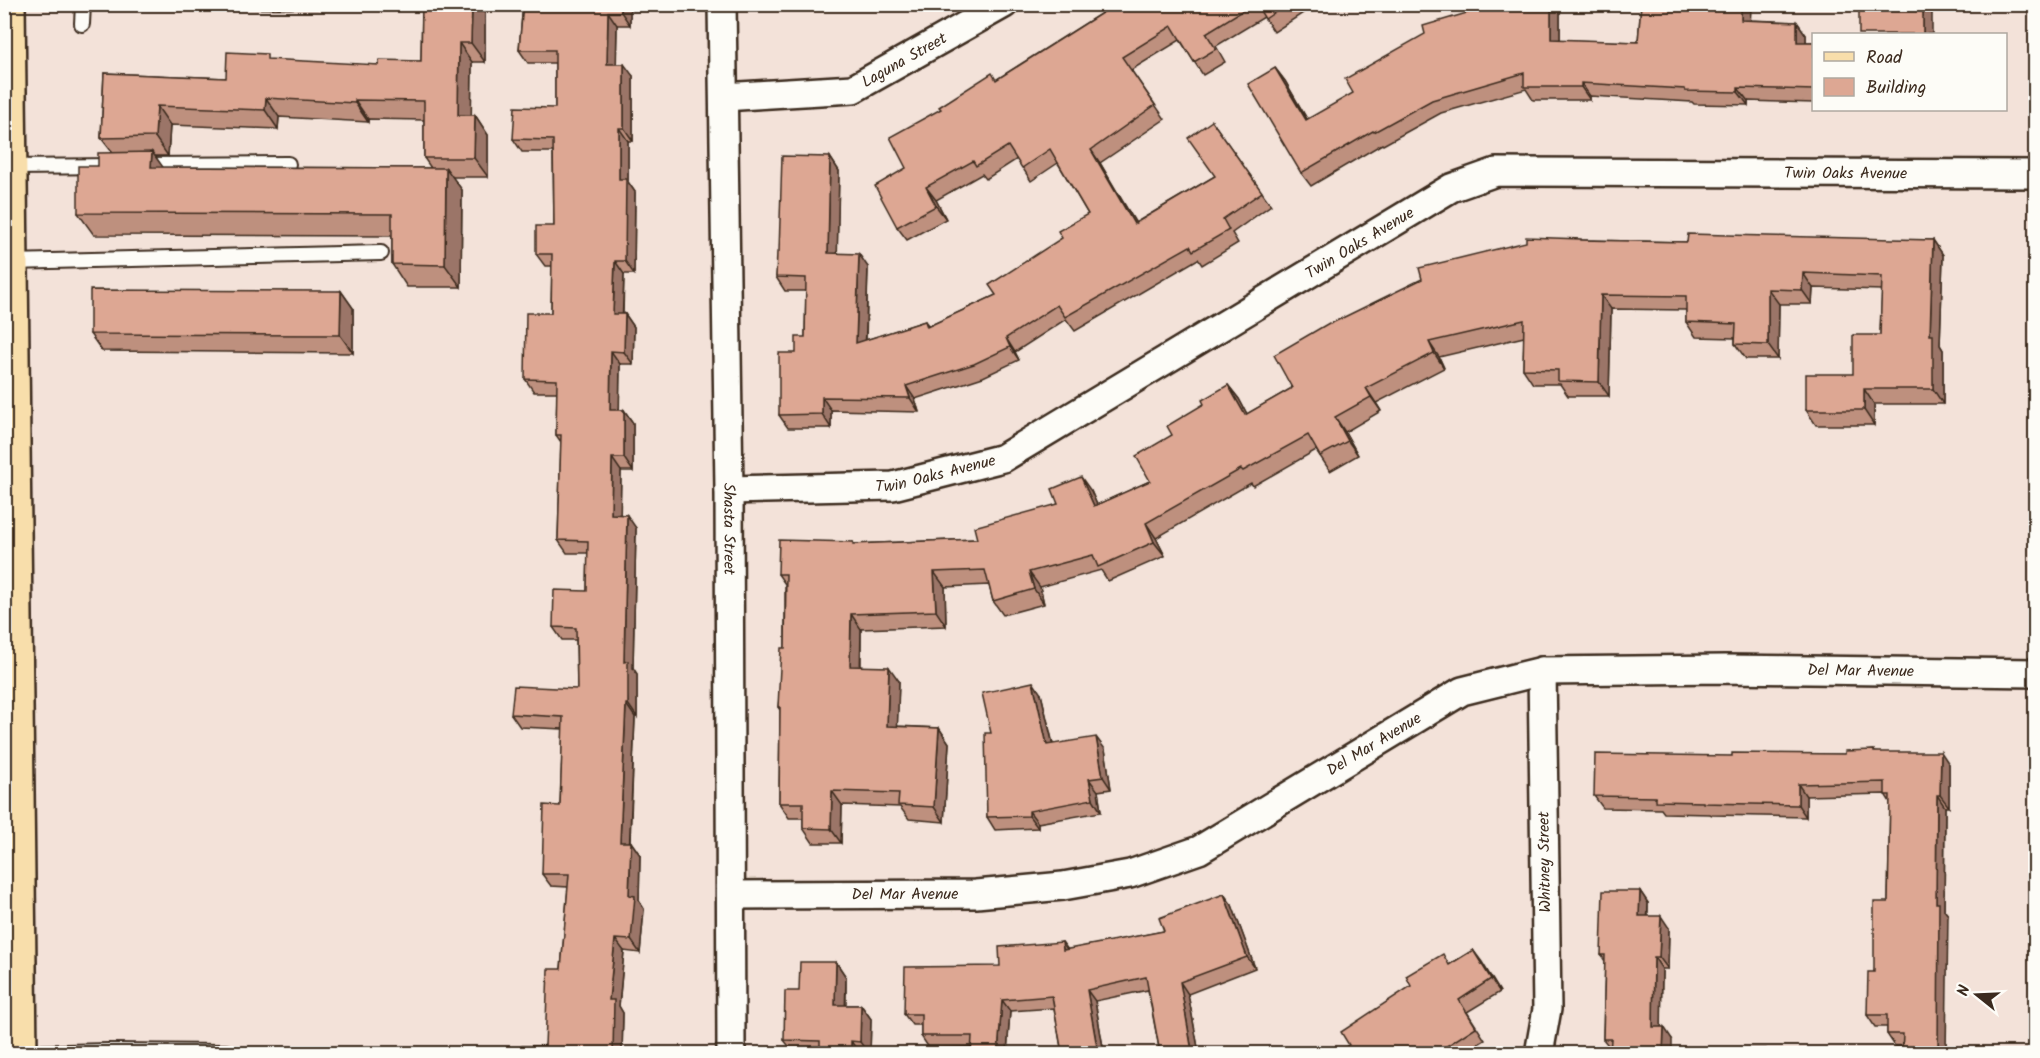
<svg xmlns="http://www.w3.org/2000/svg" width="2040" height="1058" viewBox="0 0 2040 1058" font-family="Kalam,sans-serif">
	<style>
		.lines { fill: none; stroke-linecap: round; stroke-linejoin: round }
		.lane-casing { stroke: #3b2a1e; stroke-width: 18 }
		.street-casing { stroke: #3b2a1e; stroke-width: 32 }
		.primary-casing { stroke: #3b2a1e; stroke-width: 38 }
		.lane { stroke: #fdfcf7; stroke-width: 14 }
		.street { stroke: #fdfcf7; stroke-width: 27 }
		.primary { stroke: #f8deab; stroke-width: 33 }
		.wall { fill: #be907e; stroke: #3b2a1e; stroke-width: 1.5; fill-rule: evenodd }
		.shaded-wall { fill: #9b7567; stroke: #3b2a1e; stroke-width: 1.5 }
		.building { fill: #dda793; stroke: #3b2a1e; stroke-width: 1.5 }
		.labels { text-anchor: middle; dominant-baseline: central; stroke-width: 4.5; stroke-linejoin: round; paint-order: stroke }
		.street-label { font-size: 16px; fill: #3b2a1e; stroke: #fdfcf7 }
	</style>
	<rect width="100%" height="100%" fill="#f3e2d9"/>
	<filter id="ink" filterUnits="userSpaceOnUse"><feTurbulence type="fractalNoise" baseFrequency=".0167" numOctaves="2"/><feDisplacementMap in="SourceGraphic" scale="12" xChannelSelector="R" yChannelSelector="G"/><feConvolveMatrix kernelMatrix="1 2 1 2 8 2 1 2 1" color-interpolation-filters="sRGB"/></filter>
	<g filter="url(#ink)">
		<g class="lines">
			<g class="lane-casing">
				<g id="lane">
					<path d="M82,24L83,4"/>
					<path d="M144,165L288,164"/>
					<path d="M10,167L116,166"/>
					<path d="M11,262L381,253"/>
					<path d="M20,1053L109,1051L226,1052"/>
				</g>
			</g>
			<g class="street-casing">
				<g id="street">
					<path id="s1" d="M722,4L729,490L731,1054"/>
					<path id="s2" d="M724,97L853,89L1004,4"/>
					<path id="s3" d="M729,490L893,486L1003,458L1451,188L1496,172L2036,174"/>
					<path id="s4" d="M731,895L976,894L1063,886L1130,874L1199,850L1462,691L1542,671L1725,669L2036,673"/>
					<path d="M1539,1054L1547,1009L1542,671"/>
				</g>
			</g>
			<g class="primary-casing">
				<path id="primary" d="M8,4L20,1054"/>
			</g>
			<use href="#lane" class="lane"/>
			<use href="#street" class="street"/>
			<use href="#primary" class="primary"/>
		</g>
		<g class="wall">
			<path d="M95,4H485V62H472L471,115H475L488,135V177H452L462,190L461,287H407L392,264V236L94,235L78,213L98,166L112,152L101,138L104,73L226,78L421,61L422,9L97,8ZM279,117L368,122V119L424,120V158L431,168L162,167L155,156H168L170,125L278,129Z"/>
			<path d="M523,4H630V25H617L616,64L633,76V141H628V182L635,192L634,274H624L623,314H625L634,327L633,364H620L619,410H624L633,423V471H621L620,514L636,528L633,668L637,674V717H635L630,842H631L640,855L639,901L644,909L640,953L624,951L619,1006L623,1013L622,1053H521L545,1046L561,969L568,887L551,886L542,874L560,806L563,729L520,727L511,714L577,689L576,640H562L553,627L587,591L588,553H567L558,540L561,442L556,435L557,392H534L525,379L551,313L552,266H545L536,254L554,226L553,152H522L513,139L555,108V63H528L519,50Z"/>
			<path d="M804,4H835V6L805,5Z"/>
			<path d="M1116,4H1317L1274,32L1264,17L1216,46L1225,62L1203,75L1180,40L1131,70L1165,119L1100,163L1135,223L1215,176L1212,121L1271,205L1232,233L1238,243L1202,265L1198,259L1075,331L1066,319L1015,352L1019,360L983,377L915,399L919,412L831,410V428H788L779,415L796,353L805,337L806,291H785L776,277L779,252L830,157L839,171L837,253L868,267L866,340L925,321L929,326L996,295L1062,238L1088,214L1058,163L1031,181L1017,159L986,179L982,174L936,200L946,219L907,240L897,227L906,168L997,79Z"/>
			<path d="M1641,4H1751L1750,20L1797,22L1806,35V42H1814V103L1748,101V105L1694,104L1692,102L1590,96V100H1533L1526,89L1441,113L1383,145L1382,144L1311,186L1301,173L1275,68L1285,81L1307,119L1560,11V40L1638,42Z"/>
			<path d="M1582,240L1687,242L1933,240L1943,255L1940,345L1943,350V404H1874V425H1816L1806,410L1853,374L1880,335L1882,290L1813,288L1812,304H1779L1778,359H1746L1735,344V338L1696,337L1686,322V310L1611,309L1609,396H1568L1560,384H1533L1523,369L1524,337L1439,357L1444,368L1376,403L1381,411L1345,432L1358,455L1330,471L1316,450L1253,486L1251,483L1156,538L1165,556L1108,581L1101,570L1040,587L1044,604L1003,615L993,601L989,585L945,587L946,626L861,629V666L899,681L897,726L939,728L949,743L944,822L909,819L900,807L842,805L841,843H813L803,828V818H789L779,803L780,710L778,707L785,648V584L778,574L853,542L854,544L977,539L1058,504L1091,491L1097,505L1150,481L1172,435L1204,404L1228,385L1239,399L1247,414L1292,388L1330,324Z"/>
			<path d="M341,291L353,308V353L102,351L90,334Z"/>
			<path d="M1041,694L1053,744L1105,749L1111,789L1098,791L1101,812L1038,823V828L995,830L987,817L991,733Z"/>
			<path d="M1874,750L1875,752L1949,764V807H1945L1944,910L1948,915L1903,1046H1895L1887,1034V1027H1875L1867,1015L1874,972L1888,902L1890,802L1885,794L1806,796V817L1712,815L1710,814L1664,813L1661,809L1603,808L1594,796L1732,756L1845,754Z"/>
			<path d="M1640,891L1648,903V916L1669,928L1668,969H1662L1661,1027L1672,1039L1611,1049L1603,1039L1605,961L1601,955Z"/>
			<path d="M1232,905L1255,968L1188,994L1199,1053H1160L1148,990L1095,1001L1104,1053H1062L1054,1008L1010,1011L1007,1053H971L972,1047L929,1048L921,1036V1025H912L904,1014L1000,966L1062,942L1068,950L1164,931Z"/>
			<path d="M1473,950L1500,992L1467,1012L1485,1040L1463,1053H1336L1349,1045L1450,964Z"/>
			<path d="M836,962L846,977V1005H861L871,1019L870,1053H794L784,1040Z"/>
		</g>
		<g class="shaded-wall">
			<path d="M472,4H485V62L471,43Z"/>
			<path d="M621,4H630V25L621,12Z"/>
			<path d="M1551,4H1555L1560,11V53L1551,39Z"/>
			<path d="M1741,4H1751L1750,33L1741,20Z"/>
			<rect x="1923" y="4" width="9" height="30"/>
			<path d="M608,12L617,25L616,76L607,64Z"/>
			<path d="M1797,22L1806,35V55L1797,42Z"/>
			<path d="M459,43L472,62L471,135L458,115Z"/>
			<path d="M624,64L633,76V141L624,128Z"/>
			<path d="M1275,68L1285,81L1315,133L1306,120Z"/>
			<path d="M1581,83L1590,96V100L1581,87Z"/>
			<path d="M1738,88L1748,101V105L1738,92Z"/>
			<path d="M266,98L279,117L278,129L265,110Z"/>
			<path d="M355,100L368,119V122L355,103Z"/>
			<path d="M157,106L170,125L168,156L155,137Z"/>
			<path d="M475,115L488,135V177L474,158Z"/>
			<path d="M619,128L628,141V182L635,192L634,274L625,261L619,179Z"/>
			<path d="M1091,150L1100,163L1144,237L1134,224Z"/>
			<path d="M152,152L168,174L151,167Z"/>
			<path d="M830,157L839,171L837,266L828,253Z"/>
			<path d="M446,168L462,190L461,287L445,265Z"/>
			<path d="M926,187L936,200L946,219L936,206Z"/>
			<path d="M1933,240L1943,255L1940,345L1943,350V404L1933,389L1930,335Z"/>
			<path d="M859,254L868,267L865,356L856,343Z"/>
			<path d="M615,261L624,274L622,327L613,314Z"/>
			<path d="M1803,273L1813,288L1812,304L1802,290Z"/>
			<path d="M1768,289L1779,304L1778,359L1768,345Z"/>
			<path d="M341,291L353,308V353L340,335Z"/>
			<path d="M1601,295L1611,309L1609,396L1599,382Z"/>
			<path d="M625,314L634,327L633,364L624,352Z"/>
			<path d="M1006,338L1015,352L1019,360L1010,347Z"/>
			<path d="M1429,342L1439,357L1444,368L1434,353Z"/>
			<path d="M611,351L620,364L619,423L610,410Z"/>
			<path d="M1228,385L1239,399L1255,429L1245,415Z"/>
			<path d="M906,386L915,399L919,412L910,398Z"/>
			<path d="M1366,388L1376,403L1381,411L1371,397Z"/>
			<path d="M1864,389L1874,404V425L1864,410Z"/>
			<path d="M822,397L831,410V428L822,414Z"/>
			<path d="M624,410L633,423V471L624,458Z"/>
			<path d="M1335,417L1345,432L1358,455L1348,441Z"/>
			<path d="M612,458L621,471L620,527L611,514Z"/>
			<path d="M1081,477L1091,491L1104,521L1094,506Z"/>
			<path d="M627,515L636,528L633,668L637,674V717L628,704L624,662Z"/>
			<path d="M1146,523L1156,538L1165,556L1154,542Z"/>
			<path d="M934,572L945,587L946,626L936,611Z"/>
			<path d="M1029,572L1040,587L1044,604L1034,589Z"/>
			<path d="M851,614L861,629L860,680L850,666Z"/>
			<path d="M889,667L899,681L897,740L887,726Z"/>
			<path d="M1033,682L1041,694L1056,758L1047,745Z"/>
			<path d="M626,704L635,717L629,855L620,842Z"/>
			<path d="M939,728L949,743L944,822L934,807Z"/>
			<path d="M1096,737L1105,749L1111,789L1103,777Z"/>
			<path d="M1941,752L1949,764V807L1940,795Z"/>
			<path d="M1089,779L1098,791L1101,812L1093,799Z"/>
			<path d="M1798,784L1806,796V817L1798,805Z"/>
			<path d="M832,791L842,805L841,843L831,829Z"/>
			<path d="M1937,795L1945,807L1944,910L1948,915L1946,1053H1938L1936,903Z"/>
			<path d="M1029,811L1038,823V828L1029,816Z"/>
			<path d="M631,842L640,855L639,901L644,909L640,953L631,940L629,895Z"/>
			<path d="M1640,891L1648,903L1647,928L1639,916Z"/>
			<path d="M1224,894L1232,905L1255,968L1247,957Z"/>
			<path d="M1661,916L1669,928L1668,969L1659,957Z"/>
			<path d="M615,939L624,951L619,1006L623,1013L622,1053H613L609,1000Z"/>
			<path d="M1062,942L1070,953L1063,950Z"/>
			<path d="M1473,950L1482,962L1500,992L1491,979Z"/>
			<path d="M1654,957L1662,969L1661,1039L1653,1027Z"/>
			<path d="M836,962L846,977L845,1019L835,1005Z"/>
			<path d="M1180,982L1188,994L1199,1053H1194L1192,1051Z"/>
			<path d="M1087,990L1095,1001L1104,1053H1098Z"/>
			<path d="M1002,1000L1010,1011L1007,1053H998Z"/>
			<path d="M861,1005L871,1019L870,1053H868L860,1042Z"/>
			<path d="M1664,1027L1672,1039V1053H1663Z"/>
			<path d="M851,1041L859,1053H851Z"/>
		</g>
		<g class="building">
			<path d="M422,4H472L471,43H459L458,115H475L474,158H424V101L355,100V103L266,98L265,110L157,106L155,137L101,138L104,73L226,78L227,52L267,54V59L379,65V60L421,61Z"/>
			<path d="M523,4H621V12H608L607,64H624V128H619V179H626L625,261H615L613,314H625L624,352L611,351L610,410H624V458H612L611,514L627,515L624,662L628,661V704H626L620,842H631L629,895L635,896L631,940L615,939L609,1000H614L613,1053H521L522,1046H545L548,969H561L569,874H542L544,805L560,806L563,717L511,714L514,686L577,689L576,628L553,627L554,590L587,591L588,541L558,540L561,435H556L557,380L525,379L526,313H551L552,254H536V226H554L553,140L513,139L515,107L555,108V50H519Z"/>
			<path d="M1116,4H1253L1206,33L1216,49L1194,62L1172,26L1122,57L1155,105L1091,150L1134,224L1215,176L1188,138L1212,121L1262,192L1223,219L1229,230L1193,251L1190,246L1065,317L1057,305L1006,338L1010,347L974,364L906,386L910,398L822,397V414L779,415V353H796V337H805L806,278L776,277L777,252H779L782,156L830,157L828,253L859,254L856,343L925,321L927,327L996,295L989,285L1062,238L1058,231L1088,214L1050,149L1022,168L1008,146L976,166L973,161L926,187L936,206L897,227L875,186L906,168L890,137L941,109L939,107L992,73L996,80Z"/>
			<path d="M1256,4H1287L1265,19Z"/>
			<path d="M1497,4H1551V39L1638,42L1641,4H1741V20L1797,22V42H1814V90L1738,88V92L1685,91V89L1581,83V87H1524V73L1432,100L1374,132L1373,131L1301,173L1248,84L1275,68L1306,120L1353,93L1345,79L1425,34L1423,26Z"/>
			<rect x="1859" y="4" width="64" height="30"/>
			<path d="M152,152L151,167L446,168L445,265L392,264V214L78,213V166H98V153Z"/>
			<path d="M1688,234L1933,240L1930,335H1933V389H1864V410H1806V374H1853V335H1880L1882,276L1803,273L1802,290L1768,289V345L1735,344L1736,324L1686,322V296L1601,295L1599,382L1558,381V370L1523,369L1524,320L1429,342L1434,353L1366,388L1371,397L1335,417L1348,441L1320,456L1308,435L1243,471L1241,469L1146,523L1154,542L1098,567L1093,555L1029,572L1034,589L993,601L985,570L934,572L936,611L851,614L850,666L889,667L887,726L939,728L934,807L898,805L899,793L832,791L831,829L803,828V803H779L780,707H778L781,648H785L786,574H778L779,540L853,542V544L977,539L974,527L1058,504L1052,489L1081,477L1094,506L1150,481L1136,456L1172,435L1167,426L1204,404L1202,400L1228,385L1245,415L1292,388L1274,355L1329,323L1330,324L1422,279L1419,268L1526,242V237L1581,239V240L1687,242Z"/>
			<path d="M90,290L341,291L340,335L90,334Z"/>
			<path d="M1033,682L1047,745L1096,737L1103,777L1089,779L1093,799L1029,811V816L987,817L985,733H991L982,693Z"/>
			<path d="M1874,750V752H1941L1940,795H1937L1936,903H1939L1938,1053H1902L1903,1034H1887V1015H1867L1868,972H1874V902H1888L1890,795H1885V782L1798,784V805L1703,803V802L1656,801V797L1594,796L1595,754L1732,756V753L1845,754V751Z"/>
			<path d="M1603,891H1640L1639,916H1661L1659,957H1654L1653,1027H1664L1663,1053H1610L1611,1039H1603L1605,955H1601Z"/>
			<path d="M1224,894L1247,957L1180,982L1192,1051L1177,1053H1160L1146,977L1087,990L1098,1053H1062L1052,996L1002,1000L998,1053H971L972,1036H921V1014H904L905,967L1000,966L999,947L1062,942L1063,950L1164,931L1159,918Z"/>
			<path d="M1473,950L1491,979L1459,1000L1476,1027L1436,1053H1336L1349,1045L1341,1032L1411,986L1406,976L1443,954L1449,965Z"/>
			<path d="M800,962H836L835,1005H861L860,1042L851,1041V1053H820V1041L784,1040L785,991H799Z"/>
			<rect x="1720" y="1049" width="46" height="4"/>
		</g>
	</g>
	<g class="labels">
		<g class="street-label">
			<text stroke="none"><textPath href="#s2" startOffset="188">Laguna Street</textPath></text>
			<text stroke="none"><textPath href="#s3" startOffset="1198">Twin Oaks Avenue</textPath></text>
			<text stroke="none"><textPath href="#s3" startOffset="694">Twin Oaks Avenue</textPath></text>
			<text stroke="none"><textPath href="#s3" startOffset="208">Twin Oaks Avenue</textPath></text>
			<text stroke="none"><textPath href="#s1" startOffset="525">Shasta Street</textPath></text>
			<text stroke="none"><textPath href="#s4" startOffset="1182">Del Mar Avenue</textPath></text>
			<text stroke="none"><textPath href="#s4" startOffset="678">Del Mar Avenue</textPath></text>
			<text transform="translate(1545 862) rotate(-91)">Whitney Street</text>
			<text stroke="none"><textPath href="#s4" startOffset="174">Del Mar Avenue</textPath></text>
		</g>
	</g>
	<rect width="2040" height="1058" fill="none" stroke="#fdfcf7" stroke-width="24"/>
	<rect x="12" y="12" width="2016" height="1034" fill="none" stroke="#3b2a1e" stroke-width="2" filter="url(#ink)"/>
	<rect x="1812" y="33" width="195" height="78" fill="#fdfcf7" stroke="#afa8a0" stroke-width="1.5"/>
	<rect x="1824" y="52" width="30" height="9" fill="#f8deab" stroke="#afa8a0" stroke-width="1.5"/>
	<text x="1866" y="63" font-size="18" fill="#3b2a1e">Road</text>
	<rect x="1824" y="78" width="30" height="18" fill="#dda793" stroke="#afa8a0" stroke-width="1.5"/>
	<text x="1866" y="93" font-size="18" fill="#3b2a1e">Building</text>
	<g transform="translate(1977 995) rotate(288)" stroke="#fdfcf7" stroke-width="4.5" paint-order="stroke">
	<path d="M0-4.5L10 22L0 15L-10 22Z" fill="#3b2a1e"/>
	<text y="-9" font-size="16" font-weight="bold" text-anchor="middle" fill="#3b2a1e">N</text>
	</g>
</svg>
